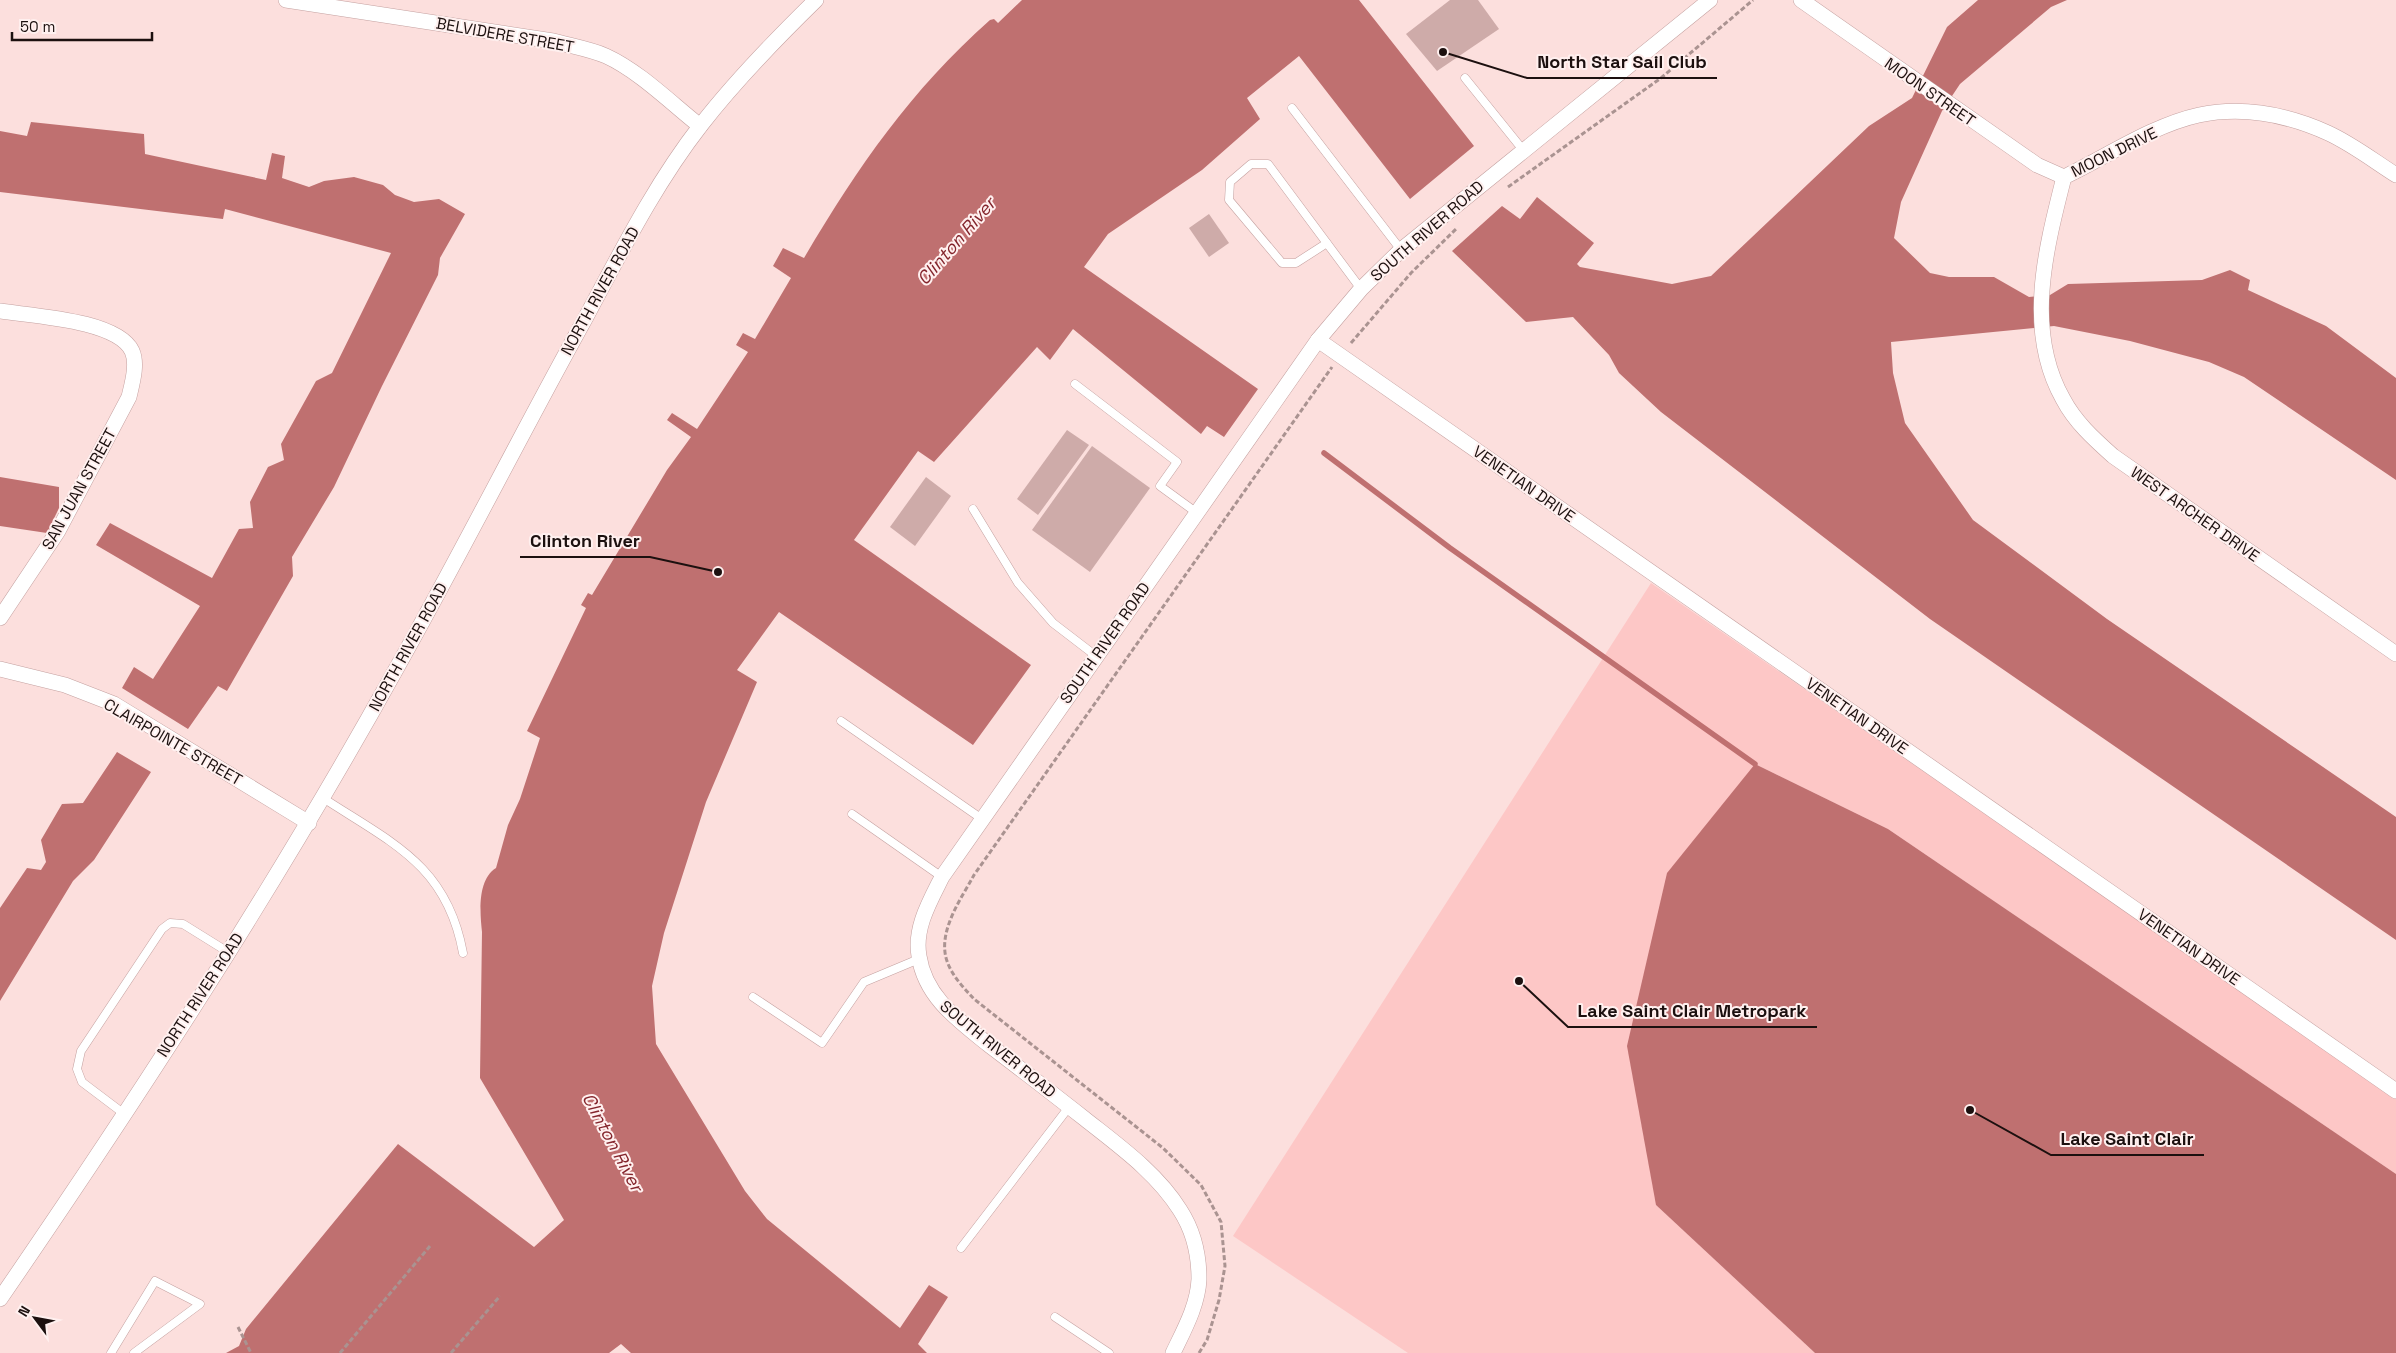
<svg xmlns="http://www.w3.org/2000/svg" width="2396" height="1353" viewBox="0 0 2396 1353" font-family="'Space Grotesk',sans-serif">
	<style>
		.green { fill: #fdc7c6 }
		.water { fill: #bf7070 }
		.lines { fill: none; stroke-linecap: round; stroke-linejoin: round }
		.stream { stroke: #bf7070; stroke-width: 5.5 }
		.building { fill: #ceaba9 }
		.lane-casing { stroke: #c4a1a0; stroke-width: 9 }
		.street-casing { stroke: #c4a1a0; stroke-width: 16 }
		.path { stroke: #aa9391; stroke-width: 3; stroke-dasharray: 5 2.5; stroke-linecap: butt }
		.lane { stroke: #fff; stroke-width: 8 }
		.street { stroke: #fff; stroke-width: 15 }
		.labels { text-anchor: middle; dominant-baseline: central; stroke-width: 4; stroke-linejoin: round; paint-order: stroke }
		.street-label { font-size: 16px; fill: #1c100f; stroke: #fff0ef }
		.water-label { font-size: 18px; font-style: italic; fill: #84252c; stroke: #fff0ef }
		.leader { fill: none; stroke: #1c100f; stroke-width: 2 }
		.callout-dot { fill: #1c100f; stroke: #fff0ef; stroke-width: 2 }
		.callout-label { font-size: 18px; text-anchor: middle; font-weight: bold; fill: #1c100f; stroke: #fff0ef; stroke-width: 4; stroke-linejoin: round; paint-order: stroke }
	</style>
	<rect width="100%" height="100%" fill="#fcdfdd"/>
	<path class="green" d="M1651,583L2396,1098V1174L1888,829L1755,764L1656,1205L1815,1353H1408L1233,1236Z"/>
	<g class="water">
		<path d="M1022,0H1359L1474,146L1410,199L1299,56L1247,98L1260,119L1202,170L1108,234L1084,267L1258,389L1224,437L1207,426L1201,434L1073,329L1050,360L1037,347L934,462L918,451L854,540L1031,665L973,745L779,612L737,670L757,682L706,802L664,933L652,986L656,1044L745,1191L767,1219L900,1328L929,1285L948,1297L918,1344L927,1353H631L621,1344L609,1353H226L239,1346L246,1329L398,1144L534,1247L564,1220L480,1078L482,932C480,913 477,880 496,868L508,825L520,799L540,738L527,731L586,608L581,605L588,593L592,595L667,470L691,437L667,420L672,413L697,429L748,352L736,345L743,333L755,339L791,278L773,266L783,248L804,258C858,167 910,91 990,20L994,19L998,23Z"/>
		<path d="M1978,0H2067L2051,7L1960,84L1942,111L1901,202L1894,238L1930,273L1949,277H1994L2029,297L2050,295L2068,284L2202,280L2230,270L2250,280L2248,290L2326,326L2396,378V480L2244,377L2209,362L2130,341L2054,326L1891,342L1893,373L1905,423L1973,520L2107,619L2396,817V940L1930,619L1661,412L1619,373L1609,355L1573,317L1526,322L1452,251L1502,206L1520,219L1537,197L1594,243L1577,264L1580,267L1672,284L1711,276L1869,126L1912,98L1947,27Z"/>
		<path d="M31,122L144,134L145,154L266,180L272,153L285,156L282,178L309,187L324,181L354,177L383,185L395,195L414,202L439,199L465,214L440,258L438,275L382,386L334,487L292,557L293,576L227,691L218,686L188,729L122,688L134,667L153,679L200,606L96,545L110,523L212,578L239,529L253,528L250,502L268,467L284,460L281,444L316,381L332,373L391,253L225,209L223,219L0,192V131L27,136Z"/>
		<path d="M0,477L59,487V508L47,533L0,526Z"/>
		<path d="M117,752L151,772L94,860L73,881L0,1001V908L27,868L41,870L46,862L41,840L62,804L83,803Z"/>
		<path d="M1755,764L1888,829L2396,1174V1353H1815L1656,1205L1627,1046L1667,873Z"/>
	</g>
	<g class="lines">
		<path class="stream" d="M1324,453L1450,548L1755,764"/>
	</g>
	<g class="building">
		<path d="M1450,0H1478L1499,29L1437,71L1406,34Z"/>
		<path d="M1209,214L1229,243L1209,257L1189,228Z"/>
		<path d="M1067,430L1089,445L1038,515L1017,499Z"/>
		<path d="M1092,446L1150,488L1090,572L1032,530Z"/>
		<path d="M926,477L951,496L915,546L890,527Z"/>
	</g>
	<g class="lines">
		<g class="lane-casing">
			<g id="lane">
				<path d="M1465,78L1523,150"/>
				<path d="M1292,108L1401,250"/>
				<path d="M1327,243L1296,263H1282L1229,200L1230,182L1251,164H1268L1361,289"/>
				<path d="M1075,384L1177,462L1160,486L1197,513"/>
				<path d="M973,509L1018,583L1053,623L1096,656"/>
				<path d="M841,721L982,819"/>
				<path d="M323,798C392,843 447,865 463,953"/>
				<path d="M852,814L942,877"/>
				<path d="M753,997L822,1043L864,982L919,959"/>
				<path d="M123,1113L82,1082L77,1069L81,1051L162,929L170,923L183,924L228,952"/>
				<path d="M961,1248L1069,1107"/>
				<path d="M1055,1317L1109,1353"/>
				<path d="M111,1353L155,1281L200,1304L134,1353"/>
			</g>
		</g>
		<g class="street-casing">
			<g id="street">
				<path d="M286,0L553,41C571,46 590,49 606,56C639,71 672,104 700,126"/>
				<path d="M1801,0L2037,165L2064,177"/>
				<path d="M2396,175C2374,161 2352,144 2328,133C2288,115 2243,106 2199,115C2153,125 2106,157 2064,177C2046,248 2024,330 2063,399C2075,422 2094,439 2113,456L2396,654"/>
				<path d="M0,311C32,316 117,320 132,351C138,364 132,384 129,397L58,531L0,618"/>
				<path d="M1318,340L2396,1091"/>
				<path d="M0,669L65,685L114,704L309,823"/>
				<path d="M0,1299C140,1095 275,887 395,671C461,554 521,434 586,317C621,252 655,184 701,125C736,80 775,40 816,0"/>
				<path d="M1173,1353C1184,1330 1198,1305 1199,1279C1199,1255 1193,1230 1180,1210C1157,1173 1119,1146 1085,1119C1053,1094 1021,1069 989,1045C958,1020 925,997 919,956C914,928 930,901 942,877L1318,340L1361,289L1401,250L1710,0"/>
			</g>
		</g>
		<g class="path">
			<path d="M1508,187L1661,78L1753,0"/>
			<path d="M1351,343L1411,273L1457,228"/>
			<path d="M238,1327L251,1353"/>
			<path d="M340,1353L430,1246"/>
			<path d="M451,1353L500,1296"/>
			<path d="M1199,1353L1207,1340L1219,1300L1225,1266L1221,1222L1201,1185L1163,1148L974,999C964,988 952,976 947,961C937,932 961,899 974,875L1332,367"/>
		</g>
		<use href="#lane" class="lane"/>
		<use href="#street" class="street"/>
	</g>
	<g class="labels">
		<g class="street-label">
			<text transform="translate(505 35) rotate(10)">BELVIDERE STREET</text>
			<text transform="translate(1930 92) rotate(35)">MOON STREET</text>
			<text transform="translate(2114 152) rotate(-26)">MOON DRIVE</text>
			<text transform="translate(1427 231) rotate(-41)">SOUTH RIVER ROAD</text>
			<text transform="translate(600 291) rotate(-61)">NORTH RIVER ROAD</text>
			<text transform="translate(1524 484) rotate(35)">VENETIAN DRIVE</text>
			<text transform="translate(79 489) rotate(-61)">SAN JUAN STREET</text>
			<text transform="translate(2195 514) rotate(35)">WEST ARCHER DRIVE</text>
			<text transform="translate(1105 643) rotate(-55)">SOUTH RIVER ROAD</text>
			<text transform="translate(408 647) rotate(-61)">NORTH RIVER ROAD</text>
			<text transform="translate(1857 716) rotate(35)">VENETIAN DRIVE</text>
			<text transform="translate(173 742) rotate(30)">CLAIRPOINTE STREET</text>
			<text transform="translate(2189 947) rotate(35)">VENETIAN DRIVE</text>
			<text transform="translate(200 995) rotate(-57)">NORTH RIVER ROAD</text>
			<text transform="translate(998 1049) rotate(39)">SOUTH RIVER ROAD</text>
		</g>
		<g class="water-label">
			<text transform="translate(956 241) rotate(-49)">Clinton River</text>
			<text transform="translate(613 1142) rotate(62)">Clinton River</text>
		</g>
	</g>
	<path class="leader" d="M1443 52L1527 78H1717M718 572L650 557H520M1519 981L1568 1027H1817M1970 1110L2051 1155H2204"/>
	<g class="callout-dot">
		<circle cx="1443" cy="52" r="5"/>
		<circle cx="718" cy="572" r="5"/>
		<circle cx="1519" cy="981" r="5"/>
		<circle cx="1970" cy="1110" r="5"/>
	</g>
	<g class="callout-label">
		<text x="1622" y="68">North Star Sail Club</text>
		<text x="585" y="547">Clinton River</text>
		<text x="1692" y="1017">Lake Saint Clair Metropark</text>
		<text x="2127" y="1145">Lake Saint Clair</text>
	</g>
	<g transform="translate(35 1318) rotate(302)" stroke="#fff0ef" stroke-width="4" paint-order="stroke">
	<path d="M0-4L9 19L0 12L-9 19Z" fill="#1c100f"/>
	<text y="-8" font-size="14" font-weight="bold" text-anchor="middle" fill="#1c100f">N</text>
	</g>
	<path d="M12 32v8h140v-8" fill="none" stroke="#1c100f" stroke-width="2.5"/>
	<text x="20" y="32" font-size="15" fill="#1c100f" stroke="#fff0ef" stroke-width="4" paint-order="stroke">50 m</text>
</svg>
